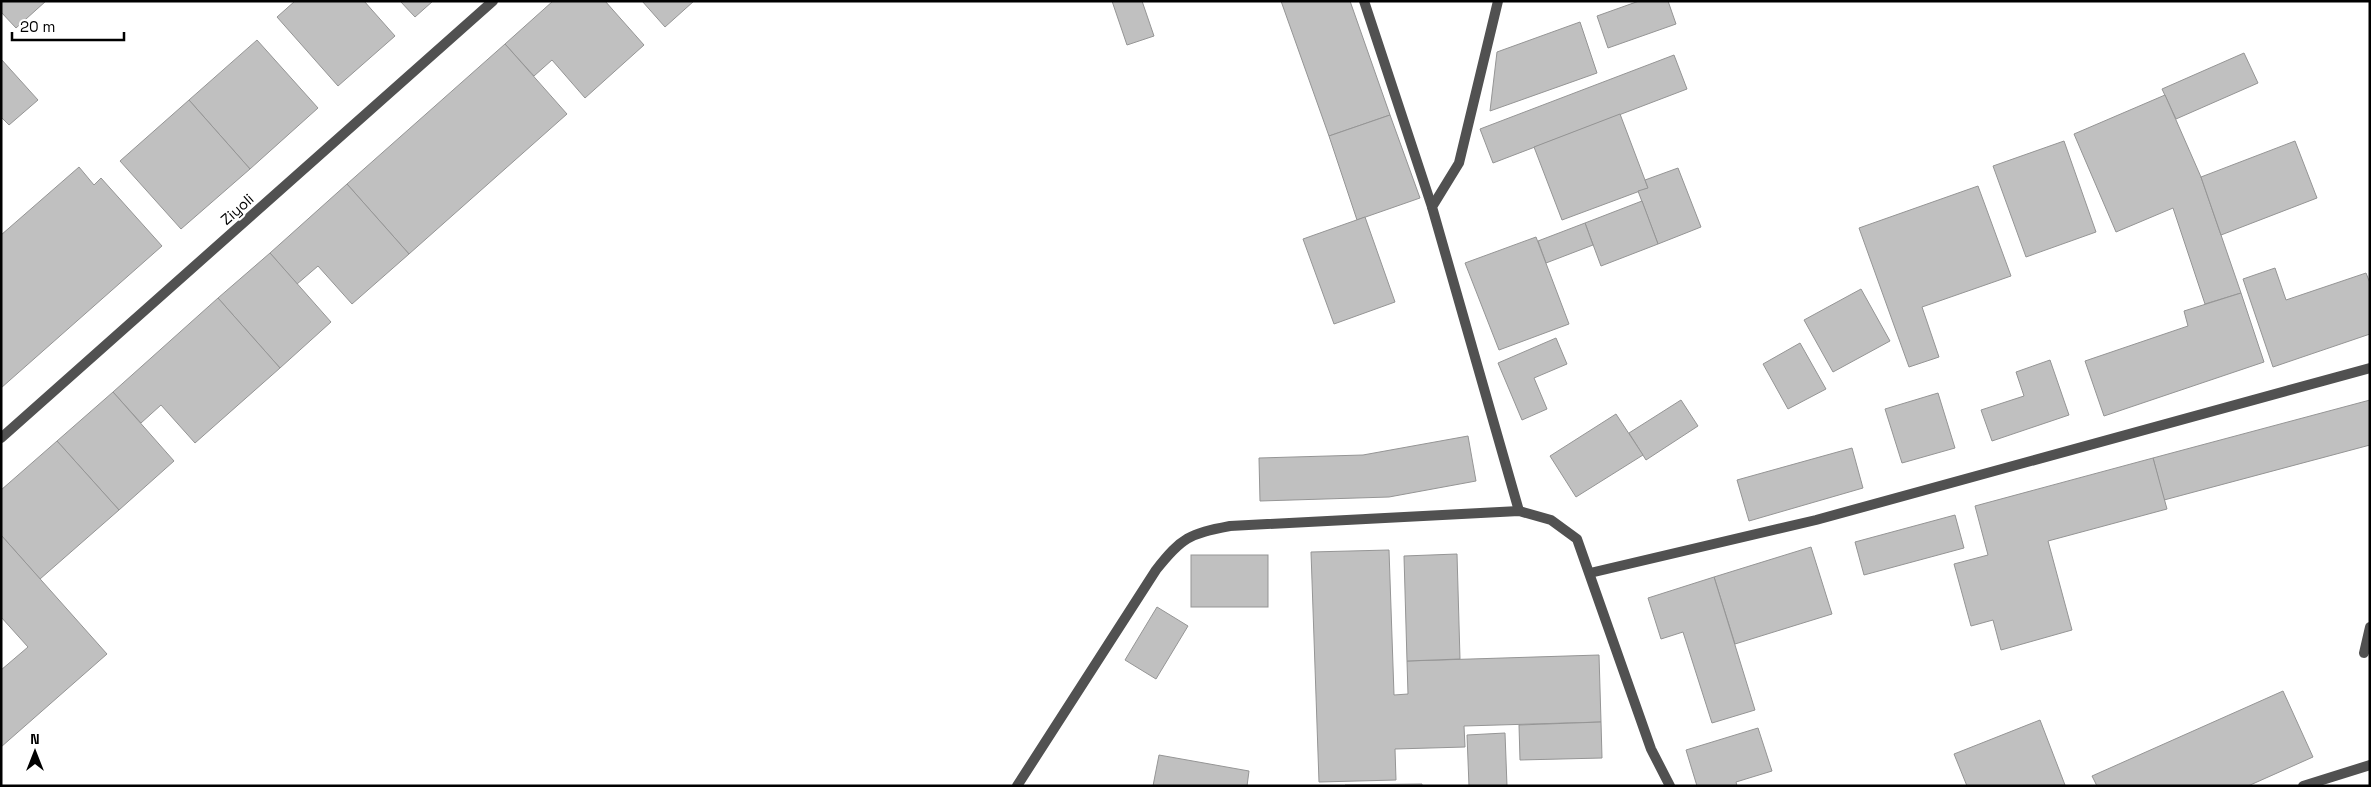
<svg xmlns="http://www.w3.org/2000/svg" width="2371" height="787" viewBox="0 0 2371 787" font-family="'Space Grotesk',sans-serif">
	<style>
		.building { fill: #c0c0c0; stroke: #959595 }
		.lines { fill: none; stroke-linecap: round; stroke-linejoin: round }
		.service { stroke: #515151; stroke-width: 10 }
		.minor { stroke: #515151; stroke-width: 10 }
		.labels { text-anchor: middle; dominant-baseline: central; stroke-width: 4.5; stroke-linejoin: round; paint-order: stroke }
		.street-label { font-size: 15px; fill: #000; stroke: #fff }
	</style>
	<rect width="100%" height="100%" fill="#fff"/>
	<g class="building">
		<path d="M1,1H46L16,28L1,12Z"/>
		<path d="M295,1H364L395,36L338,86L277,17Z"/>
		<path d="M400,1H433L415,17Z"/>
		<path d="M553,1H605L644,45L585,98L552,60L534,76L505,44Z"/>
		<path d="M642,1H694L665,27Z"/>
		<path d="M1112,1H1142L1154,36L1127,45Z"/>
		<path d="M1281,1H1350L1390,115L1329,136Z"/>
		<path d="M1639,1H1668L1676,24L1608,48L1597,16Z"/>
		<path d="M1580,22L1597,73L1490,111L1497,52Z"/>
		<path d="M257,40L318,108L250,169L189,100Z"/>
		<path d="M505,44L567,114L409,254L347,184Z"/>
		<path d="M2244,53L2258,83L2176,119L2162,89Z"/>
		<path d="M1674,55L1687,89L1493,163L1480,129Z"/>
		<path d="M1,59L38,100L9,125L1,117Z"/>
		<path d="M2165,95L2201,177L2241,293L2205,304L2173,208L2116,232L2074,134Z"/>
		<path d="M189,100L250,169L181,229L120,161Z"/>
		<path d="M1620,114L1648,188L1562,220L1534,147Z"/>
		<path d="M1390,115L1420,198L1357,220L1329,136Z"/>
		<path d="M2064,141L2096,232L2026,257L1993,166Z"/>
		<path d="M2295,141L2317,198L2221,235L2201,177Z"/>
		<path d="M79,167L94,185L101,178L162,246L1,388V235Z"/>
		<path d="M1678,168L1701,227L1658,244L1638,191L1648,188L1645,180Z"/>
		<path d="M347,184L409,254L352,304L318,266L297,284L270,253Z"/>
		<path d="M1978,186L2011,276L1922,307L1939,357L1909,367L1859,228Z"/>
		<path d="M1642,201L1658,244L1601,266L1585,223Z"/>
		<path d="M1365,217L1395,302L1334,324L1303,239Z"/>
		<path d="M1585,223L1593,245L1546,263L1538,241Z"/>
		<path d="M1536,237L1569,324L1499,350L1465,263Z"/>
		<path d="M270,253L331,322L280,368L218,298Z"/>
		<path d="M2275,268L2286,300L2366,273L2370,283V334L2273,367L2243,279Z"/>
		<path d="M1861,289L1890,341L1833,372L1804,320Z"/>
		<path d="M2241,293L2264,362L2104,416L2085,361L2188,326L2184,311Z"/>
		<path d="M218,298L280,368L195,443L161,405L141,423L113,392Z"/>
		<path d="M1556,338L1567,364L1534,378L1547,409L1522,420L1498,363Z"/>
		<path d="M1800,343L1826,389L1788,409L1763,364Z"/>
		<path d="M2050,360L2069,415L1992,441L1981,410L2024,396L2016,372Z"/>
		<path d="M113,392L174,461L119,510L57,441Z"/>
		<path d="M1938,393L1955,448L1902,463L1885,409Z"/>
		<path d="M1681,400L1698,426L1646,460L1629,433Z"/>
		<path d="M2370,400V445L2164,500L2153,458Z"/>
		<path d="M1616,414L1643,455L1576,497L1550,456Z"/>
		<path d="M1468,436L1476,481L1389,497L1260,501L1259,458L1363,455Z"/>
		<path d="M57,441L119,510L40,579L1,535V490Z"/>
		<path d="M1852,448L1863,488L1749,521L1737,480Z"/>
		<path d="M2153,458L2167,509L2048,541L2072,630L2001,650L1993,620L1971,626L1954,564L1988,555L1975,506Z"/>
		<path d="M1955,515L1964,548L1864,575L1855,542Z"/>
		<path d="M1,535L107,654L1,747V670L28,647L1,617Z"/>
		<path d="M1811,547L1832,614L1735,644L1714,577Z"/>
		<path d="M1389,550L1394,695L1408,694L1407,661L1599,655L1601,722L1464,726L1465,747L1395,749L1396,780L1319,782L1311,552Z"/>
		<path d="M1457,554L1460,659L1407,661L1404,556Z"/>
		<rect x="1191" y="555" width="77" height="52"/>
		<path d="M1714,577L1755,710L1712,723L1683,632L1661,639L1648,598Z"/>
		<path d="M1157,607L1188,626L1156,679L1125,660Z"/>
		<path d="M2283,691L2313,757L2248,786H2097L2092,776Z"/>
		<path d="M2040,720L2065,785L1967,786L1954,754Z"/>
		<path d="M1601,722L1602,758L1520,760L1519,725Z"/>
		<path d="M1758,728L1772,771L1736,782L1737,786H1697L1686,750Z"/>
		<path d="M1505,733L1507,786H1469L1467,735Z"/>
		<path d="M1159,755L1249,771L1247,786H1153Z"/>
		<path d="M1422,784V786H1345V785Z"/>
	</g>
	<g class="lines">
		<path class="service" d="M2364,653L2370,627"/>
		<g class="minor">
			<path d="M1364,1L1432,207"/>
			<path d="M1498,1L1459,163L1432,207L1519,511"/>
			<path d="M1,438L493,1"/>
			<path d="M1590,573L1816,520L2370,368"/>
			<path d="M1017,786L1156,570C1182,537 1189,534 1230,526L1519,511L1551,520L1577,539L1651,749L1670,786"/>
			<path d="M2303,786L2370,765"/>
		</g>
	</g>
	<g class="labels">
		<g class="street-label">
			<text transform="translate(237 209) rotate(-42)">Ziyoli</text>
		</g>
	</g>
	<rect width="2371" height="787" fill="none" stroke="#000000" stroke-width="5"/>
	<g transform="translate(35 752)" stroke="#ffffff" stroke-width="4" paint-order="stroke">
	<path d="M0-4L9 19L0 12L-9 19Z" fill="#000000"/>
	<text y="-8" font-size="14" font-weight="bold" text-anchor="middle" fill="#000000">N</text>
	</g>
	<path d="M12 32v8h112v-8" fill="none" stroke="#000000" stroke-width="2.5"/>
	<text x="20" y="32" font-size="15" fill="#000000" stroke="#ffffff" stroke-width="4" paint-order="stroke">20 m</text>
</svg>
